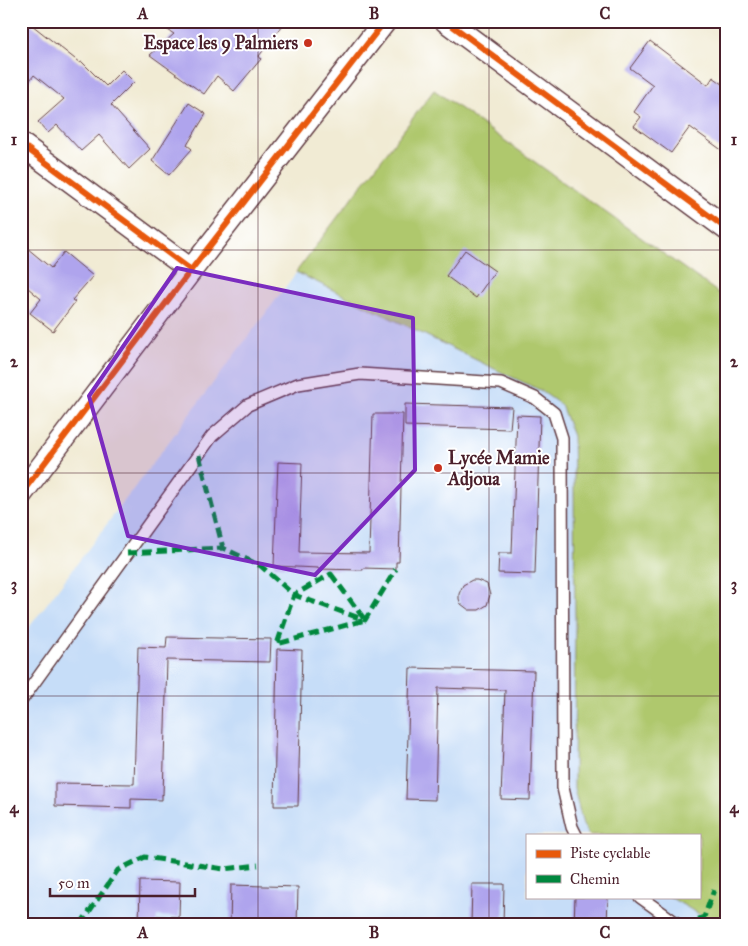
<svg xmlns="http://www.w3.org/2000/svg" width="748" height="946" viewBox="0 0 748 946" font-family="'IM FELL Great Primer',serif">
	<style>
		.built { fill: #c6ddf8; fill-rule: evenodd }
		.green { fill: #afc86d; stroke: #7c744c }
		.building { fill: #afa4ed }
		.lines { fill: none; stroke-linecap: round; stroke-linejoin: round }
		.lane-casing { stroke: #633e44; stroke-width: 14 }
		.street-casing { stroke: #633e44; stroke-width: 25 }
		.lane { stroke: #fff; stroke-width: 11 }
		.street { stroke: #fff; stroke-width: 22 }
		.quiet { stroke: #00873e; stroke-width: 5; stroke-dasharray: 10 5; stroke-linecap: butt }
		.cycleway-casing { stroke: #fff; stroke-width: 9 }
		.cycleway { stroke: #e8590c; stroke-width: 6 }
		.marked { fill: #7b2cbf; fill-opacity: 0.2; stroke: #7b2cbf; stroke-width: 4; stroke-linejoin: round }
		.grid { fill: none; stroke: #4a1f2b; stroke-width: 1; stroke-opacity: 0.55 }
		.poi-dot { fill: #c8321e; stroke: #fff; stroke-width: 2 }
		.labels { text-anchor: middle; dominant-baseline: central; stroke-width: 4; stroke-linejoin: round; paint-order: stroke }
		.poi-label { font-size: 18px; font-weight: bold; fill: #4a1f2b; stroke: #fff; text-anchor: end }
		.neatline { fill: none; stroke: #4a1f2b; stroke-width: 2 }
		.grid-label { font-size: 16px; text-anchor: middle; font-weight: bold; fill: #4a1f2b }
	</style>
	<rect width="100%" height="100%" fill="#fff"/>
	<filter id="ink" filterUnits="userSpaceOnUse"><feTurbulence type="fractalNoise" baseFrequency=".02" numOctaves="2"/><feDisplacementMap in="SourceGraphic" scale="10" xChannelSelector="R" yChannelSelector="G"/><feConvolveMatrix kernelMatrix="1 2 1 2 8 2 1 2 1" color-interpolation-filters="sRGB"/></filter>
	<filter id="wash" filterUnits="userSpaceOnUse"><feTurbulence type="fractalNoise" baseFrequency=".0096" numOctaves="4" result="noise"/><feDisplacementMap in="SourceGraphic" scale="20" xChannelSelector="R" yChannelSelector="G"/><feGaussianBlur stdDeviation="1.12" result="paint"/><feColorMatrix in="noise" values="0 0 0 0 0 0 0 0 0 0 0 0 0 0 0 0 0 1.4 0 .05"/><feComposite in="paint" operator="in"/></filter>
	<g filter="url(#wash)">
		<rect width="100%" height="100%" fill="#f1ebd4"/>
		<path class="built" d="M434,90L727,299V925H21V638ZM527,835H699V897H527Z"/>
		<path class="green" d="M434,90L727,299V925H717L670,897H699V835H589L583,825L574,788L575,620L574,475L573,436L561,405L540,390L501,372L296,272Z"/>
		<g id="blocks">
			<g class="building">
				<path d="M21,21H27L80,63L82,62L106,86L122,70L134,82L111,105L150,149L129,169L99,135L81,151L57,125L48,133L38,122L64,99L34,75L21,92Z"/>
				<path d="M154,21H286L259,56L261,59L234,91L217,76L204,94L150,55L174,34Z"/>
				<path d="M650,41L708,85L713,77L727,87V154L690,127L671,153L634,126L641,117L634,112L653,85L630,68Z"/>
				<path d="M189,103L206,114L187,145L192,149L169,175L152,161Z"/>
				<path d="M21,243L51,268L64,252L93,276L72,300L75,302L53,331L30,313L41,299L21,282Z"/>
				<path d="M465,250L495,271L476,298L446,276Z"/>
				<path d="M405,404L512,407L510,429L405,426Z"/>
				<path d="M373,414H403L399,562H396V569L363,568V570L318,569V568L274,566L278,462L302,463L299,552L369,553Z"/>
				<path d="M517,415L540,416L535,574L498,573L499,553H512Z"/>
				<path d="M472,580H477L487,584L490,595L487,605L479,610H469L461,604L459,599V594L463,585Z"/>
				<path d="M167,637L271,639L270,662L167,660L163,795L162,794V800L131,799V808L55,806V783L134,784L138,647L166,648Z"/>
				<path d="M277,649L302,650L298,806H274Z"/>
				<path d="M410,668L534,671L530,800L501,799L505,690L438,688L435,800L406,799Z"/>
				<path d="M140,881L180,882L179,917L157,916L156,925H139Z"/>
				<path d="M472,884H504L503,925H471Z"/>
				<path d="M231,885L298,887L297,925H230Z"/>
				<path d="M575,897H608L607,925H574Z"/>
			</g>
		</g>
	</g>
	<g filter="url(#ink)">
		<use href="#blocks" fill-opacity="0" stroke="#633e44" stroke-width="1"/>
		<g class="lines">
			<g class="lane-casing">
				<g id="lane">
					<path d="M21,701L212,436L248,405L298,384L360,374L501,383L535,398L554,413L562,438L563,788L572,827L576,835"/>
					<path d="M640,897L679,925"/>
				</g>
			</g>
			<g class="street-casing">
				<g id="street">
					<path d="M446,21L727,229"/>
					<path d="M21,144L191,270"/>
					<path d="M21,494L191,270L385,21"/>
				</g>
			</g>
			<use href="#lane" class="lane"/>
			<use href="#street" class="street"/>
			<g class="quiet">
				<path d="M199,455L223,548"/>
				<path d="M127,553L223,548L261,566L294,595L365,620L396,569"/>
				<path d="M331,574L365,620L277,644L294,595Z"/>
				<path d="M80,925L118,870L145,857L224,869L258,865"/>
				<path d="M684,925L704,917L714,890"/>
			</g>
			<g class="cycleway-casing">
				<g id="cycleway">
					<path d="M446,21L727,229"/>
					<path d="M21,144L191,270"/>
					<path d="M21,494L191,270L385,21"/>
				</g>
			</g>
			<use href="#cycleway" class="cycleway"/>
		</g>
	</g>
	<path class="marked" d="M177,268L413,318L415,470L315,575L128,536L89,396Z"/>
	<path class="grid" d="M258,21V925M489,21V925M21,250H727M21,473H727M21,696H727"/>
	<g class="poi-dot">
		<circle cx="308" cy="43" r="5"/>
		<circle cx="438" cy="468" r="5"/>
	</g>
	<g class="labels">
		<g class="poi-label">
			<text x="298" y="43">Espace les 9 Palmiers</text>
			<text x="448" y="458" text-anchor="start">Lycée Mamie<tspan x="448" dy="21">Adjoua</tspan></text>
		</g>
	</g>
	<rect width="748" height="946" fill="none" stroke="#fff" stroke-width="55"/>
	<rect x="526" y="834" width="175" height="65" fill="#ffffff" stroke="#b7a5aa"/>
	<rect x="536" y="850" width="25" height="8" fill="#e8590c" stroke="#b7a5aa"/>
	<text x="570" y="858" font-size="15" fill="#4a1f2b">Piste cyclable</text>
	<rect x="536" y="875" width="25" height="8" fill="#00873e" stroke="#b7a5aa"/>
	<text x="570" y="884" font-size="15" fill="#4a1f2b">Chemin</text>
	<path d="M50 888v8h145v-8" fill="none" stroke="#4a1f2b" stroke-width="2.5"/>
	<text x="58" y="888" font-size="15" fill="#4a1f2b" stroke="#ffffff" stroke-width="4" paint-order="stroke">50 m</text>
	<rect x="28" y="28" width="692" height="890" class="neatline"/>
	<g class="grid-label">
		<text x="143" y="19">A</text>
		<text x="374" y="19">B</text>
		<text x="605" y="19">C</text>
		<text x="14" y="145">1</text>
		<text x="734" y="145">1</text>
		<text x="14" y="367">2</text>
		<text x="734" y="367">2</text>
		<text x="14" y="590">3</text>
		<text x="734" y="590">3</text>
		<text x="14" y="813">4</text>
		<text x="734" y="813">4</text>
		<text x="143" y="938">A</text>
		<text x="374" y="938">B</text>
		<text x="605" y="938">C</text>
	</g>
</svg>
